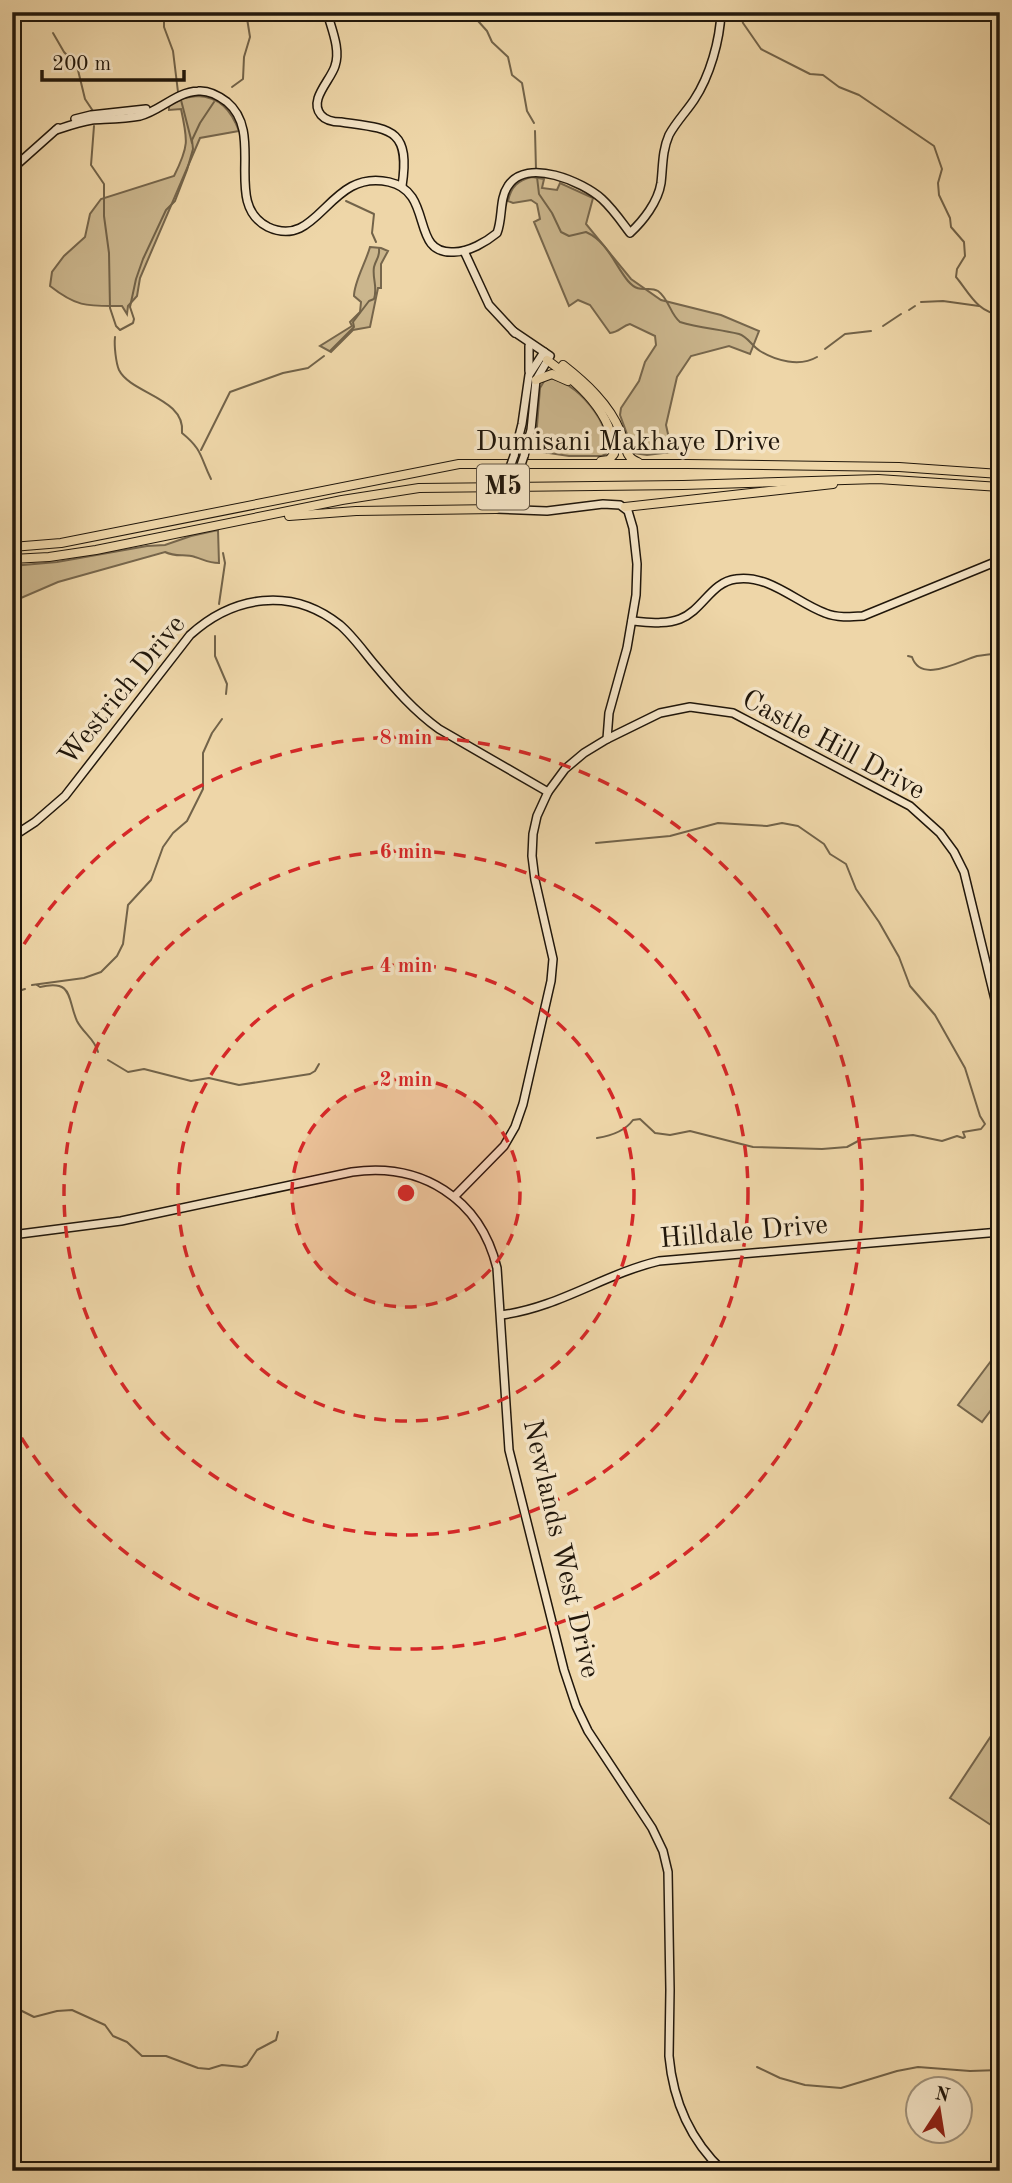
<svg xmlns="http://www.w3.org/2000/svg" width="1012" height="2183" viewBox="0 0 1012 2183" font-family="'Old Standard TT',serif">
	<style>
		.green { fill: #cbb68d; stroke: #76664c; stroke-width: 2 }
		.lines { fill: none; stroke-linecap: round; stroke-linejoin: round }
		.stream { stroke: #726349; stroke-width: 2 }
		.secondary-casing { stroke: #21170b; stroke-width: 10 }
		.primary-casing { stroke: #21170b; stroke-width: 10 }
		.secondary { stroke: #f4e4c6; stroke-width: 7 }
		.primary { stroke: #eed6a8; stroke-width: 8 }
		.secondary-bridge-casing { stroke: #21170b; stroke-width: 10; stroke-linecap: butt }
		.secondary-bridge { stroke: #f4e4c6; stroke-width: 7 }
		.ring { fill: none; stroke: #d62828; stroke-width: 3.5; stroke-dasharray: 12 9 }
		.labels { text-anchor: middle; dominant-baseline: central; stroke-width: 7; stroke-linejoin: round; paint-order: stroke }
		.shield { fill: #f4e4c6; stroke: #605443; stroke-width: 2 }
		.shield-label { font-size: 26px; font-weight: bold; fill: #21170b }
		.street-label { font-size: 28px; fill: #21170b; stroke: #f4e4c6 }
		.centre { fill: #d62828; stroke: #f4e4c6; stroke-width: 3.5 }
		.ring-label { font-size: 21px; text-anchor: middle; font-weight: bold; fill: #d62828; stroke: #f4e4c6; stroke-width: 7; stroke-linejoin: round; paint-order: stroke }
	</style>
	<rect width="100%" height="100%" fill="#eed6a8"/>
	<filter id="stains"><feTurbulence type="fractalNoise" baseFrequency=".00286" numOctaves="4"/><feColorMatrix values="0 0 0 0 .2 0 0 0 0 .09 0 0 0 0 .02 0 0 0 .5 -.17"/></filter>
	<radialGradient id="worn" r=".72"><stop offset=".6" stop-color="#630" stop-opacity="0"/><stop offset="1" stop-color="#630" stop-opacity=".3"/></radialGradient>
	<g class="green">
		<path d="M197,96C220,97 231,110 239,131L200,138L140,278L137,296L128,306L127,314L122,306C88,306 78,308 50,286L52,272L64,256L85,237L90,214L101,199L174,176C189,146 188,141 181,109L169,110V106L184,98Z"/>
		<path d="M532,177L544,179L542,188L557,190L560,183L593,198L586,224L631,279L661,300L721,315L759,331L750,354L729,346L691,356L677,377L666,425L672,452L647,455L634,453L620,415L621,408L639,381L645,362L656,345L655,336L630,324C622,326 619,332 610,333L590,305L578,300L569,306L534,222L540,219L537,204L531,200L513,203L508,201C511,187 518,180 532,177Z"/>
		<path d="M370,247L381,248L388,251L381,264V288H378L370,327L353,330L331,352L320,346L352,326L350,322L360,312L361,302L354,296C354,282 366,262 370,247Z"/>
		<path d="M546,378C574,377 616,427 606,454L602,456H569L535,451L540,388Z"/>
		<path d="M218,530L219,563C208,563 205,560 195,557C185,553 177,558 165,552L58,582L21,598L12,599V566L57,562L147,546L165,545L191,536Z"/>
		<path d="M1000,1349V1398L982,1422L958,1405Z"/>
		<path d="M997,1727L1000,1729V1831L950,1798Z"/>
	</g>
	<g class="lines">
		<g class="stream">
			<path d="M164,12V27L173,51L178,92"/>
			<path d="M470,12L487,31L492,42L508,57L512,75L522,83L527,111L534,123"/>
			<path d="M740,12L743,23L761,49L810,74L823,75L839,87L859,95L934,146L942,169L938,183L939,195L950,218L951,227L964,242L965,256L957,269L956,277C968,291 978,314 1000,314"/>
			<path d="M53,33L64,52L77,66L85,99L93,111"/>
			<path d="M232,87L243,79L244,57L250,37L246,12"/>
			<path d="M181,100L192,143"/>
			<path d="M94,126L91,165L104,184V216L109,253L110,308L116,326L120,330L133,323L134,319L130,307L136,279L143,259L166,210L175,201L187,170L193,149L192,140L200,123L214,102"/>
			<path d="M535,131L536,170"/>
			<path d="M537,177L539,194L552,213L561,232L569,236L586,232C608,242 614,264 628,281C640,295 648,285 658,291C669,299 670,314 680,322C699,328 719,329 739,334C747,336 752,346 760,351C776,361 800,367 817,357"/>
			<path d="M346,201L374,214L372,233L376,242"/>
			<path d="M921,302L943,301L979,306"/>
			<path d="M909,310L915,306"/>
			<path d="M883,326L901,314"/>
			<path d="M115,337C114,346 116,363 119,370C131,394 186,398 182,433C203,450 200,457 211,479"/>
			<path d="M825,349L845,334L871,331"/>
			<path d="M330,351L354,327L353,322L369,301L374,299C378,287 372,278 374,267C376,259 380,257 379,249"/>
			<path d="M201,450L230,392L283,373L308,368L324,356"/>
			<path d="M219,604L225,563L223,553"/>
			<path d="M215,636V656L227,684L226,694"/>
			<path d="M908,656L912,657C921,684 959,661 977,656C984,655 992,654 1000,653"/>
			<path d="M596,843L670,836L718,823L767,826L782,823L798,826L824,844L830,854L846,864L856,889L879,922L899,957L910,986L935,1015L965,1068L980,1116L985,1124L981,1129L963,1132L965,1137L963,1138L957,1136L942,1141L913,1135L860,1140L847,1147L822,1149L753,1147L690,1131L670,1135L655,1133L640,1119L633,1120C625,1131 610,1136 597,1138"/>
			<path d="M32,985L84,978L101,972L117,956L123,944L128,905L151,880L163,847L173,833L187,821L203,789V753L212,733L222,719"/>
			<path d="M37,985L40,987C74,979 67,999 77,1021C83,1033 95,1039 98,1052"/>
			<path d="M12,993L25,989"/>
			<path d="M12,996L18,992"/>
			<path d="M108,1060L128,1072L144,1069L191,1081L209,1078L239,1085L310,1074L315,1071L319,1064"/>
			<path d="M12,2006L34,2017L57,2011L72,2010L105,2025L113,2036L127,2042L142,2056H166L198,2068L209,2069L222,2065L242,2067L247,2065L257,2050L276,2040L278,2032"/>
			<path d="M757,2067L780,2078L805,2085L841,2088L897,2071L918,2067L970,2071L1000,2070"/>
		</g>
		<g class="secondary-casing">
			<g id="secondary">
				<path d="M327,12C331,28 341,49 335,66C331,80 308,100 321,115C326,121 334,122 341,122C389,129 411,127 402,186"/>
				<path d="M75,119L91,115L146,109"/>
				<path d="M56,130C68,126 79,122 92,120C108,119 124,119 140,116C160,111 176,92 198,91C209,90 218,95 227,102C266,134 222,204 268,227C319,251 328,168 389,182C435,192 409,255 454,252C469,252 486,242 497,233C503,218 499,199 508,186C527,157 583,182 602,199C613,209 621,221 630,233C643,221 658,202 661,183C663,166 662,151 669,135C676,122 686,112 694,100C710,76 720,40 721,12"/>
				<path d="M12,169L58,128"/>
				<path d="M464,251L489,305L515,333"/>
				<path d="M513,331L550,356L536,380L531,430L524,456"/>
				<path d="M529,346V371"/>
				<path d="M514,456L522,424L529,375L544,352"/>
				<path d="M500,495L496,509L547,511L603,504L620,505L628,511L633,528L637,564L636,595L627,648L609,713L607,739"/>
				<path d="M632,621C648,622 665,625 680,619C703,610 711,582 736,579C769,574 797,603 825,613C837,618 850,617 863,616L1000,560"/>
				<path d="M12,837L35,822L65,796L190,635C233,596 291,586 340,625C353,636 364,652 375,665C395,689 414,711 439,729L548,792"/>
				<path d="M454,1197L504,1146L515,1127L523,1104L551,981L553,959L535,880L532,856L533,834L537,816L548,792L565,769L584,753L607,739L660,713L690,707L733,713L910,806L940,833L954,852L964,872L1000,1020"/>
				<path d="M12,1235L121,1221L352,1172C421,1162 480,1198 497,1268L509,1450L564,1670L576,1706L588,1731L652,1828L663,1851L668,1872L670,1990L669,2056C673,2100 690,2140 723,2171"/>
				<path d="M501,1315C558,1308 604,1274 659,1261L1000,1232"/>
			</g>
		</g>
		<g class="primary-casing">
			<g id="primary">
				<path d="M547,360C577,382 614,413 614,454L609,460L601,461"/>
				<path d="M563,365C586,383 609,404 620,431C626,443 624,458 638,462"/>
				<path d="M536,380L552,374L568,381"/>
				<path d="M625,507L833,484"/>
				<path d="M289,516L356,511L496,509"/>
				<path d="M12,547L61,543L459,464H688L899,467L1000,474"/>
				<path d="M12,559L49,557L96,550L342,500L419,488L683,485L878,479L1000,487"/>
			</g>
		</g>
		<use href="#secondary" class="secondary"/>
		<use href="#primary" class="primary"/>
		<g class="secondary-bridge-casing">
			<g id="secondary-bridge">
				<path d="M500,495L514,456"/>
				<path d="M511,495L524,456"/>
			</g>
		</g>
		<use href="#secondary-bridge" class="secondary-bridge"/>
	</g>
	<circle cx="406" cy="1193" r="114" fill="#d62828" fill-opacity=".12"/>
	<g class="ring">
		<circle cx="406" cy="1193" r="114"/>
		<circle cx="406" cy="1193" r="228"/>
		<circle cx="406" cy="1193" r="342"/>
		<path d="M13 962A456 456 0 1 1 13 1424"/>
	</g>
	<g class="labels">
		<rect class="shield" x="477" y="464.5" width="52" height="45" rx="5"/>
		<g class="shield-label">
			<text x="503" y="487">M5</text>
		</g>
		<g class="street-label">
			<text x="628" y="443">Dumisani Makhaye Drive</text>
			<text transform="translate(123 691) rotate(-51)">Westrich Drive</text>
			<text transform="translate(833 746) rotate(28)">Castle Hill Drive</text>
			<text transform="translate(744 1233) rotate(-5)">Hilldale Drive</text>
			<text transform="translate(560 1549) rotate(77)">Newlands West Drive</text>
		</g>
	</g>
	<circle cx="406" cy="1193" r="10" class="centre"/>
	<g class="ring-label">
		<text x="406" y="744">8 min</text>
		<text x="406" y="858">6 min</text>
		<text x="406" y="972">4 min</text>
		<text x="406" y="1086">2 min</text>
	</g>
	<rect width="1012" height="2183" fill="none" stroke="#eed6a8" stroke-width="42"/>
	<rect x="14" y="14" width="984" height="2155" fill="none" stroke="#21170b" stroke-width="3.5"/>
	<rect x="21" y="21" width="970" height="2141" fill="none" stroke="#21170b" stroke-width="2"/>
	<g transform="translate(939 2110) rotate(12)"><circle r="33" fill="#f4e4c6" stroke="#a0927b" stroke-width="2"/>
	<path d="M0-5L12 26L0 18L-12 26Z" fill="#8f2418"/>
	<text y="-10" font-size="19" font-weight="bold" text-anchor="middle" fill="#21170b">N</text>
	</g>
	<path d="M42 70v10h142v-10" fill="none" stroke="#21170b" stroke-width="3.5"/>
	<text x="52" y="70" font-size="21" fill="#21170b" stroke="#f4e4c6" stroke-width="5" paint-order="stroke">200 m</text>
	<rect width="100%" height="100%" filter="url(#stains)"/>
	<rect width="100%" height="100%" fill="url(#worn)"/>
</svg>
